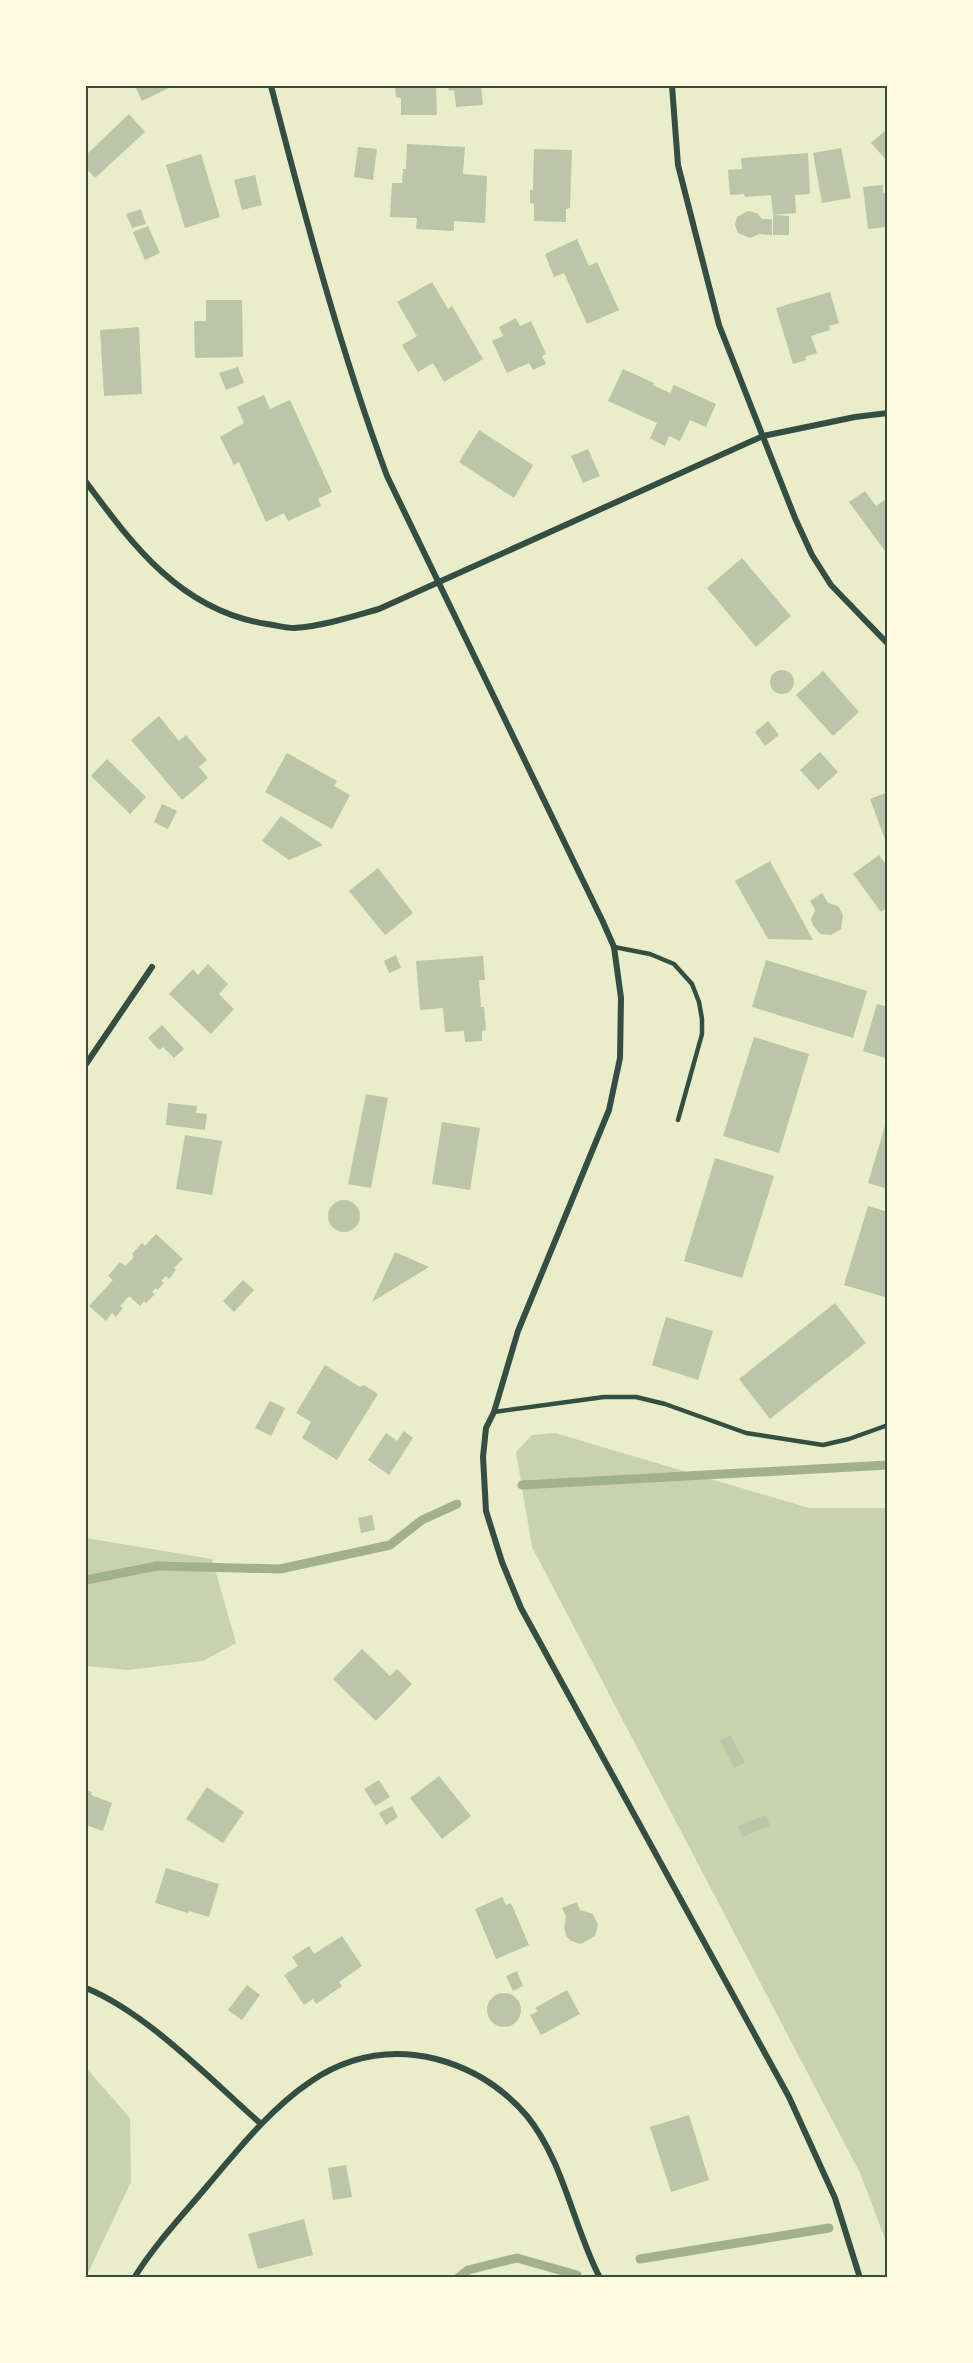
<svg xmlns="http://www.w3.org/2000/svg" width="973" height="2363" viewBox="0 0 973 2363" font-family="'IBM Plex Sans',sans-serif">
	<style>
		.green { fill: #cad2ad }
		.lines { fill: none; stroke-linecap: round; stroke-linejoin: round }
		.stream { stroke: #a3b18a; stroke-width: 9 }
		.building { fill: #bcc5a7 }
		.service { stroke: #344e41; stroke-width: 4.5 }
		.minor { stroke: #344e41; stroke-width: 6 }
		.neatline { fill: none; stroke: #344e41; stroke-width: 2 }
	</style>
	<rect width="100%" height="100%" fill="#e9edc9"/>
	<g class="green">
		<path d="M555,1433L809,1508H887V2238L885,2239L860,2173L532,1547L516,1452L532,1435Z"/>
		<path d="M86,1538L212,1559L236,1643L203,1661L128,1670L86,1666Z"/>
		<path d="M86,2068L130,2118L131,2182L86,2277Z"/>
	</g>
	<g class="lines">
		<g class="stream">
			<path d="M522,1485L888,1465"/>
			<path d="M86,1580L157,1566L280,1569L390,1545L422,1520L457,1504"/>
			<path d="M640,2259L829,2228"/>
			<path d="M458,2278L468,2270L517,2258L577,2275"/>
		</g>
	</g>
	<g class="building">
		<path d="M135,86H173L142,101Z"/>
		<path d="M395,86H436L437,115H401V98L396,97Z"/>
		<path d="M448,86H481L483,105L456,107L454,90L449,91Z"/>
		<path d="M129,114L145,132L95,178L86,168V155Z"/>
		<path d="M886,130L888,132V162L871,143Z"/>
		<path d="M407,144L465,147L463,174L487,176L485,223L454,221V231L416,229L417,218L390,217L392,183H402L403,169H406Z"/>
		<path d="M358,147L377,149L373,180L354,177Z"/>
		<path d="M841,148L851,198L822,203L813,153Z"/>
		<path d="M534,149L572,150L570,208L566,209V222L534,221V204L530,203V190H533Z"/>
		<path d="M808,153L810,194L795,195L796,213L773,215L771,195L745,197L744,194L730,195L728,170L742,169L741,158Z"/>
		<path d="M201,154L220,217L185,228L166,165Z"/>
		<path d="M255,175L262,205L242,210L234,180Z"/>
		<path d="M883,185V193L888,192V227L868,229L863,187Z"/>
		<path d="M141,209L146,224L132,228L126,214Z"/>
		<path d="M748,211L757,213L762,219H772V235L759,234L750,238L738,233L735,225L737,217Z"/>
		<path d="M773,215L789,216V235H773Z"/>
		<path d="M148,226L160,253L145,260L133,232Z"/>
		<path d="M577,239L589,266L597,262L619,310L587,324L564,273L554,277L545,254Z"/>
		<path d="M432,282L448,309L452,306L483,359L444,382L433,363L418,372L402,345L417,336L397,302Z"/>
		<path d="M830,292L839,323L829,326L830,330L811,336L817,353L805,357L806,360L793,364L776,308Z"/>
		<path d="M206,300H242L243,357L195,358L194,321H206Z"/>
		<path d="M516,318L520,326L531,321L546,354L542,356L546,364L533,370L529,363L507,373L492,341L503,336L499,327Z"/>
		<path d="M139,327L142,394L104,396L100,330Z"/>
		<path d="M238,367L244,383L226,390L219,373Z"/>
		<path d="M623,369L654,383L653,385L670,393L674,385L716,404L706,427L690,420L680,441L669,436L665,446L650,438L657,423L608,401Z"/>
		<path d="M264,395L270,409L290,400L332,492L318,499L321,506L288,521L284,513L266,522L239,462L234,465L220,437L244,423L237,407Z"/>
		<path d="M479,430L533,465L514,498L459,462Z"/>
		<path d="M588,449L600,476L583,483L571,456Z"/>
		<path d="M865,491L876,506L886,499L888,501V555L849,502Z"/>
		<path d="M742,558L791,616L756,647L707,588Z"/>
		<circle cx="782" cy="682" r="12"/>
		<path d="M823,671L859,712L833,736L796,695Z"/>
		<path d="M159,716L179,741L186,735L207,760L199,767L208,778L182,800L131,740Z"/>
		<path d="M768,721L779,735L765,746L755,732Z"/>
		<path d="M820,752L838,772L818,790L800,770Z"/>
		<path d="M287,753L337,781L334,786L350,795L332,829L265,792Z"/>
		<path d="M107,759L146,797L130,814L91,776Z"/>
		<path d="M888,792V845H887L870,799Z"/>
		<path d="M162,804L177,811L168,829L154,822Z"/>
		<path d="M281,816L323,845L289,860L262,841Z"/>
		<path d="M879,855L888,867V907L881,912L853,874Z"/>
		<path d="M770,861L813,940L768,939L735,881Z"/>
		<path d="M378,868L413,913L385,935L349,891Z"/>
		<path d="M822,893L828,903L838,906L843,915L841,929L831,935L820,934L813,925L811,920L815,910L810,901Z"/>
		<path d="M396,955L401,968L389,973L384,961Z"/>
		<path d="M483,956L485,980H479L481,1007H484L486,1030L482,1031V1041L465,1042L464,1031L445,1032L443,1008L420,1010L416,961Z"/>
		<path d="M766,960L867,991L853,1038L752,1007Z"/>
		<path d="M208,964L228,984L219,994L234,1009L211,1034L169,994L193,969L198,975Z"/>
		<path d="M877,1004L888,1007V1059L863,1051Z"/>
		<path d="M162,1025L184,1049L174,1058L163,1047L159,1050L148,1038Z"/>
		<path d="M754,1037L809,1054L779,1153L723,1136Z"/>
		<path d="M366,1094L388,1098L371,1188L348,1184Z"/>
		<path d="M168,1103L197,1106L196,1113L207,1114L205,1130L166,1125Z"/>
		<path d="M887,1119H888V1189L868,1183Z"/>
		<path d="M442,1122L480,1128L470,1190L432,1184Z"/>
		<path d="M185,1135L222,1141L212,1195L176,1189Z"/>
		<path d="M715,1158L774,1176L742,1278L684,1261Z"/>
		<circle cx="344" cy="1216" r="16"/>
		<path d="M868,1206L888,1212V1298L844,1285Z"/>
		<path d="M156,1234L183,1259L174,1268L176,1270L169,1279L166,1276L161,1281L164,1283L157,1290L156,1288L152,1292L155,1294L146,1303L144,1301L140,1306L129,1296L120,1306L123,1308L116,1317L112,1313L106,1321L89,1306L113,1280L108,1276L120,1262L125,1266L134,1257L132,1254L142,1243L145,1246Z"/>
		<path d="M395,1252L429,1267L372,1302Z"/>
		<path d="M243,1280L254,1290L234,1312L223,1301Z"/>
		<path d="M835,1303L866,1343L770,1419L739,1379Z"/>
		<path d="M666,1317L713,1331L698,1380L652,1365Z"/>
		<path d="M325,1365L360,1387L364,1385L378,1394L337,1460L302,1438L311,1422L296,1413Z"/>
		<path d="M270,1401L285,1408L271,1436L255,1428Z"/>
		<path d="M404,1431L413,1438L389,1475L368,1460L386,1433L397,1441Z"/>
		<path d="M372,1515L375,1530L361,1533L358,1518Z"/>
		<path d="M362,1649L390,1676L397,1669L412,1684L376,1721L333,1679Z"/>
		<path d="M730,1735L745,1762L734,1768L720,1741Z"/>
		<path d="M439,1776L471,1816L442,1839L410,1798Z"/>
		<path d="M379,1780L390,1797L375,1806L364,1789Z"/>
		<path d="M207,1787L244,1812L223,1843L186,1819Z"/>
		<path d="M86,1790L92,1792L91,1795L112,1803L103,1831L86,1825Z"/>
		<path d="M392,1806L398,1817L386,1825L379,1813Z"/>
		<path d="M766,1815L770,1826L742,1837L738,1826Z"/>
		<path d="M166,1868L219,1884L209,1917L189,1911L188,1913L155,1903Z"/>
		<path d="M502,1897L506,1905L511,1903L529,1945L496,1959L475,1909Z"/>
		<path d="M577,1902L580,1910L593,1914L598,1925L595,1936L581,1944L571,1941L567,1937L564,1928L566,1917L562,1908Z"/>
		<path d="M342,1936L362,1966L339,1982L342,1986L316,2004L313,1999L304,2005L284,1975L298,1966L292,1957L309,1946L314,1954Z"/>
		<path d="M517,1971L523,1986L513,1991L506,1976Z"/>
		<path d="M247,1985L260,1995L242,2020L228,2010Z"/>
		<path d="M567,1990L580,2014L541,2035L530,2015L538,2011L535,2008Z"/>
		<circle cx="504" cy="2010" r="17"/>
		<path d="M689,2115L709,2180L671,2192L650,2127Z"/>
		<path d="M346,2165L352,2197L333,2200L328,2168Z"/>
		<path d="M304,2219L313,2255L258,2269L248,2234Z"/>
	</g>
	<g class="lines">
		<g class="service">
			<path d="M614,947L650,954L674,964L692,984L699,1002L702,1019V1034L678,1120"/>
			<path d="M494,1412L604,1397H636L665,1404L746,1433L823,1445L849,1439L888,1425"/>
		</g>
		<g class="minor">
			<path d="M271,86C305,217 340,349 387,476L603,922L614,947L621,998L620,1058L609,1110L518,1331L494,1412L486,1428L483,1457L486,1511L502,1562L521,1608L789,2097L835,2198L860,2278"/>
			<path d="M672,86L678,165L719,325L795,518L812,555L831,585L888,644"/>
			<path d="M86,482C134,547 182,611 267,624C276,625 285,628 294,628C323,626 351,617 379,609L763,436L855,417L888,413"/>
			<path d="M86,1064L152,967"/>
			<path d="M86,1988C147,2013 210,2079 260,2123"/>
			<path d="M134,2278C155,2244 183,2215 208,2185C269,2113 330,2033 436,2059C471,2068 503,2088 527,2116C564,2162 573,2226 600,2278"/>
		</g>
	</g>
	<rect width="973" height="2363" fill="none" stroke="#fefae0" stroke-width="174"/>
	<rect x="87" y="87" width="799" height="2189" class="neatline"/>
</svg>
